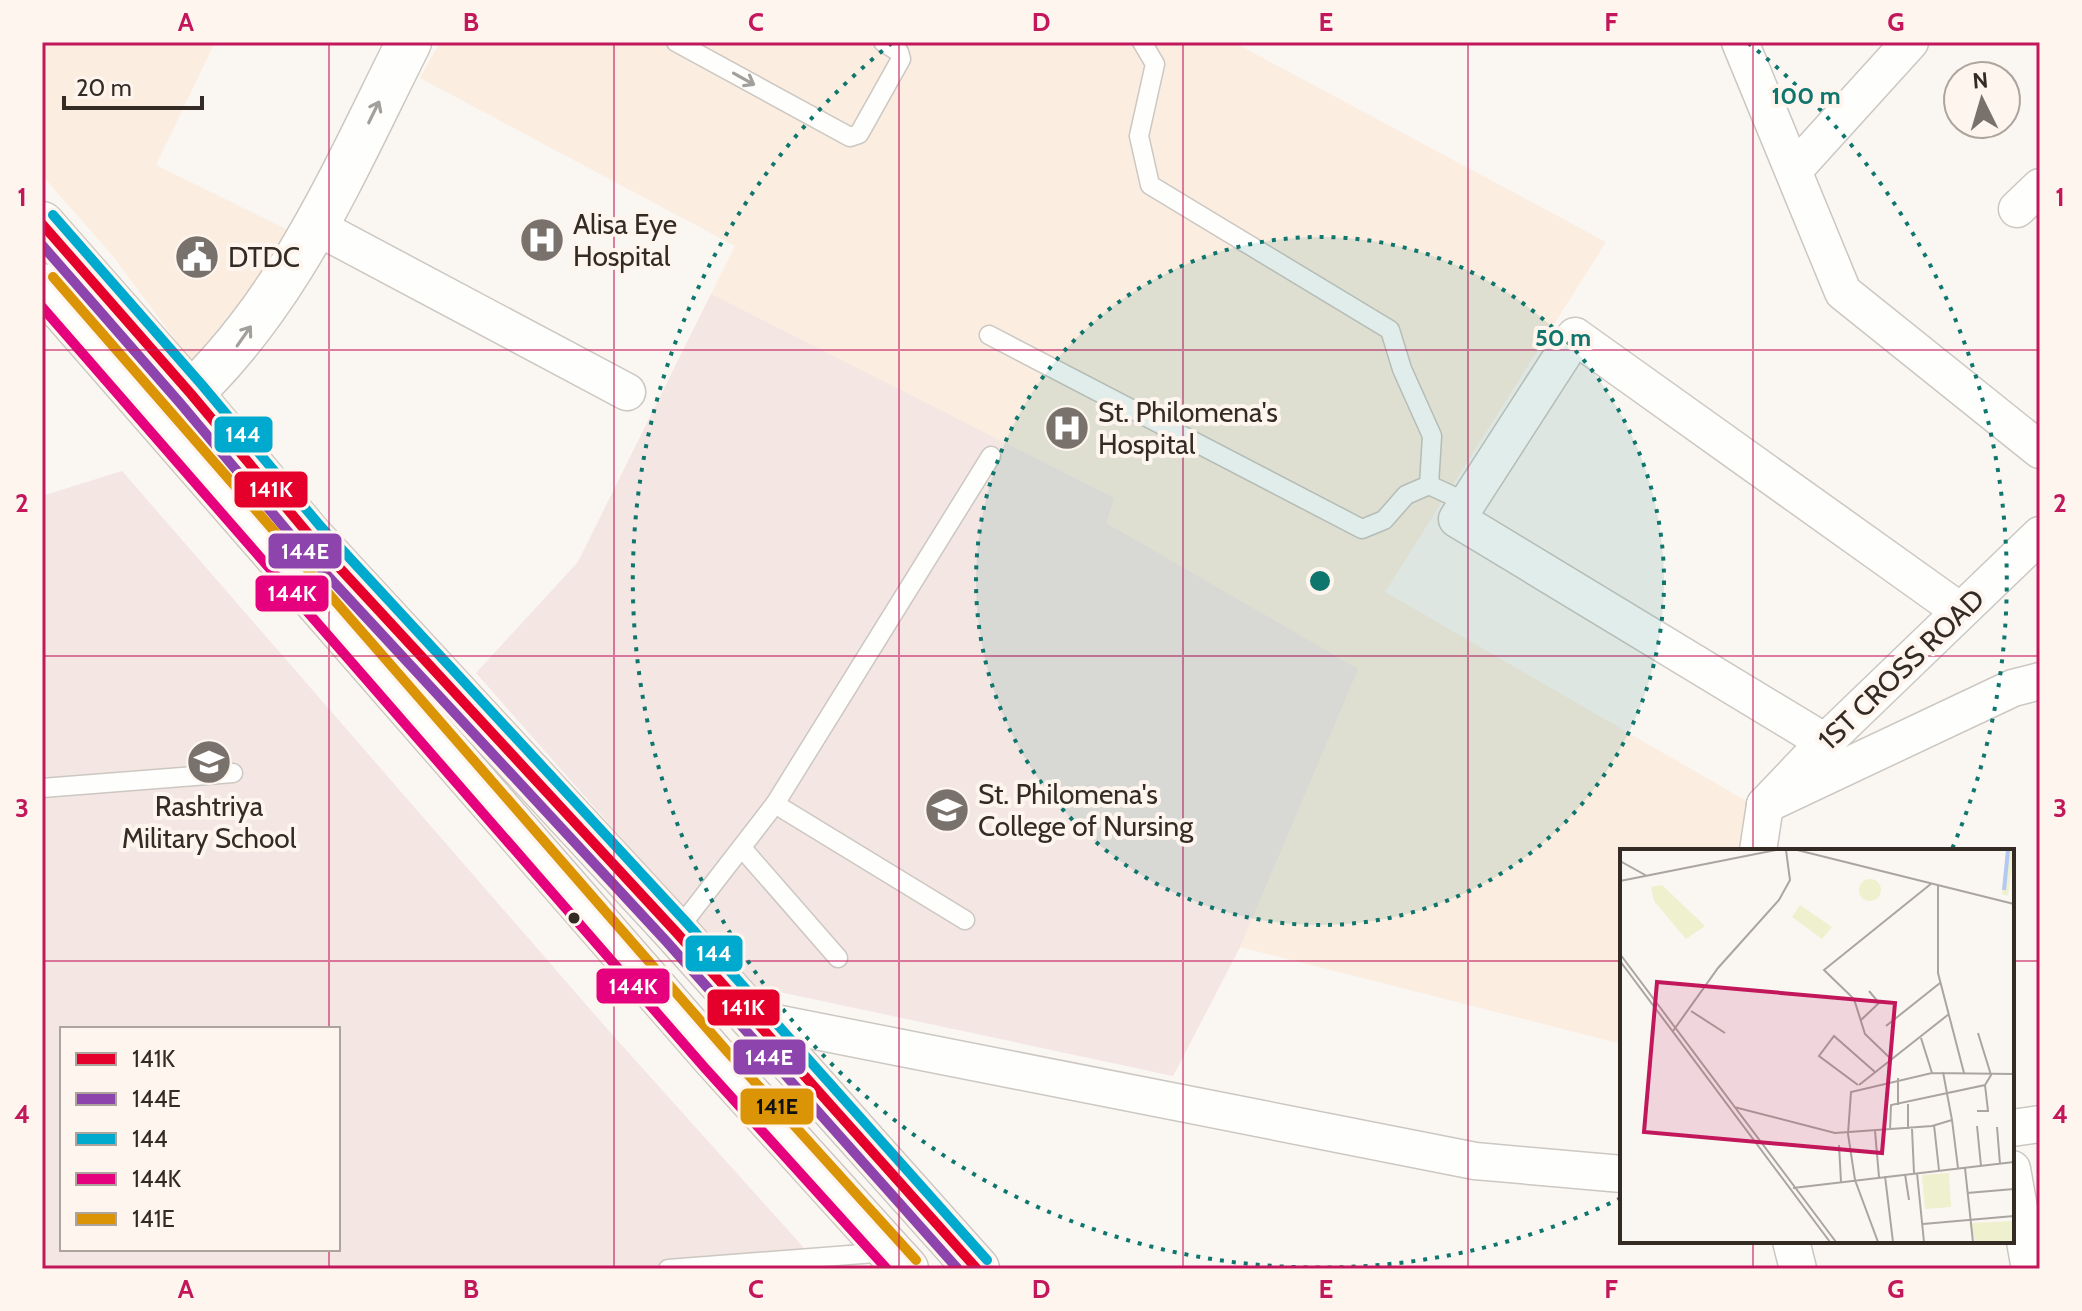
<svg xmlns="http://www.w3.org/2000/svg" width="2082" height="1311" viewBox="0 0 2082 1311" font-family="Cabin,sans-serif">
	<style>
		.built { fill: #fbede0 }
		.education { fill: #f4e6e3; fill-rule: evenodd }
		.lines { fill: none; stroke-linecap: round; stroke-linejoin: round }
		.service-casing { stroke: #ccc7c1; stroke-width: 21 }
		.minor-casing { stroke: #ccc7c1; stroke-width: 39 }
		.tertiary-casing { stroke: #ccc7c1; stroke-width: 47 }
		.service { stroke: #fefefd; stroke-width: 18 }
		.minor { stroke: #fefefd; stroke-width: 36 }
		.tertiary { stroke: #fefefd; stroke-width: 44 }
		.bus-1-casing { stroke: #fef5ee; stroke-width: 16 }
		.bus-2-casing { stroke: #fef5ee; stroke-width: 16 }
		.bus-3-casing { stroke: #fef5ee; stroke-width: 16 }
		.bus-4-casing { stroke: #fef5ee; stroke-width: 16 }
		.bus-5-casing { stroke: #fef5ee; stroke-width: 16 }
		.bus-1 { stroke: #e4002b; stroke-width: 10 }
		.bus-2 { stroke: #8e44ad; stroke-width: 10 }
		.bus-3 { stroke: #00a9ce; stroke-width: 10 }
		.bus-4 { stroke: #e5007d; stroke-width: 10 }
		.bus-5 { stroke: #da9405; stroke-width: 10 }
		.oneway { stroke: #a39f9b }
		.grid { fill: none; stroke: #c2185b; stroke-width: 2; stroke-opacity: 0.55 }
		.ring { fill: none; stroke: #0f766e; stroke-width: 4; stroke-dasharray: 4 8 }
		.bus-dot { fill: #332b24; stroke: #fef5ee; stroke-width: 3 }
		.labels { text-anchor: middle; dominant-baseline: central; stroke-width: 8; stroke-linejoin: round; paint-order: stroke }
		.poi-label { font-size: 28px; fill: #332b24; stroke: #fef5ee; text-anchor: start }
		.street-label { font-size: 28px; fill: #332b24; stroke: #fef5ee }
		.inset-river { fill: none; stroke: #b3c8f3; stroke-width: 4 }
		.inset-road { fill: none; stroke: #aaa5a0; stroke-width: 2 }
		.view { fill: #c2185b; fill-opacity: 0.15; stroke: #c2185b; stroke-width: 4 }
		.inset-edge { fill: none; stroke: #332b24; stroke-width: 4 }
		.centre { fill: #0f766e; stroke: #fef5ee; stroke-width: 4 }
		.ring-label { font-size: 24px; text-anchor: middle; font-weight: bold; fill: #0f766e; stroke: #fef5ee; stroke-width: 8; stroke-linejoin: round; paint-order: stroke }
		.line-badge { stroke: #fef5ee; stroke-width: 3 }
		.badge-label { font-size: 22px; text-anchor: middle; font-weight: bold; fill: #fff }
		.pale-badge-label { font-size: 22px; text-anchor: middle; font-weight: bold; fill: #111 }
		.neatline { fill: none; stroke: #c2185b; stroke-width: 3 }
		.grid-label { font-size: 26px; text-anchor: middle; font-weight: bold; fill: #c2185b }
	</style>
	<rect width="100%" height="100%" fill="#faf6f2"/>
	<g class="built">
		<path d="M42,42H215L156,165L288,230L230,336L197,369L112,255L42,175Z"/>
		<path d="M440,42H1233L1606,242L1385,592L1755,806L1747,851H1622V1044L1240,947L1173,1076L476,673L578,562L735,246L420,78Z"/>
	</g>
	<g class="education">
		<path d="M711,294L1114,498L1106,523L1358,669L1240,947L1173,1076L752,986L476,673L578,562Z"/>
		<path d="M122,471L609,1031L813,1258L815,1269H42V496ZM62,1029H338V1249H62Z"/>
	</g>
	<g class="lines">
		<g class="service-casing">
			<g id="service">
				<path d="M676,42L850,137L859,134L901,59L899,52L883,42"/>
				<path d="M1142,42L1155,64L1139,136L1150,185L1390,330L1402,369L1432,436L1429,485"/>
				<path d="M989,335L1362,529L1384,520L1406,495L1429,485L1468,503"/>
				<path d="M42,788L233,773"/>
				<path d="M775,804L991,456"/>
				<path d="M742,848L838,958"/>
				<path d="M676,932L775,804L965,920"/>
				<path d="M668,1269L888,1252"/>
			</g>
		</g>
		<g class="minor-casing">
			<g id="minor">
				<path d="M1740,42L1843,292L2040,450"/>
				<path d="M1794,170L1910,42"/>
				<path d="M2017,209L2040,187"/>
				<path d="M317,227L627,392"/>
				<path d="M1825,742L1457,519L1575,336L1960,611"/>
				<path d="M1765,805L1825,742L2040,535"/>
				<path d="M1758,851L1765,805L2013,688L2040,681"/>
				<path d="M755,1019L1475,1161L1622,1174"/>
				<path d="M2012,1128L2040,1124"/>
				<path d="M2012,1169L2030,1269"/>
				<path d="M1791,1241L1798,1269"/>
			</g>
		</g>
		<g class="tertiary-casing">
			<g id="tertiary">
				<path d="M42,224L191,394L310,536L676,932L977,1269"/>
				<path d="M42,286L715,1058L906,1269"/>
				<path d="M169,413C284,316 343,173 409,42"/>
			</g>
		</g>
		<use href="#service" class="service"/>
		<use href="#minor" class="minor"/>
		<use href="#tertiary" class="tertiary"/>
		<g class="bus-1-casing">
			<path id="bus-1" d="M42,224L191,394L310,536L676,932L977,1269"/>
		</g>
		<g class="bus-2-casing">
			<path id="bus-2" d="M42,245L180,403L300,546L666,941L958,1269"/>
		</g>
		<g class="bus-3-casing">
			<path id="bus-3" d="M53,215L202,385L321,527L686,922L987,1260"/>
		</g>
		<g class="bus-4-casing">
			<path id="bus-4" d="M42,307L704,1067L887,1269"/>
		</g>
		<g class="bus-5-casing">
			<path id="bus-5" d="M53,277L725,1049L916,1260"/>
		</g>
		<use href="#bus-1" class="bus-1"/>
		<use href="#bus-2" class="bus-2"/>
		<use href="#bus-3" class="bus-3"/>
		<use href="#bus-4" class="bus-4"/>
		<use href="#bus-5" class="bus-5"/>
	</g>
	<defs><path id="oneway-shaft" d="M-6 0H5M1.5-3L5.5 0L1.5 3" fill="none" stroke-width="1.6" stroke-linecap="round" stroke-linejoin="round" transform="scale(2)"/></defs>
	<g class="oneway">
		<use href="#oneway-shaft" transform="translate(744 79) rotate(29)"/>
		<use href="#oneway-shaft" transform="translate(374 112) rotate(-64)"/>
		<use href="#oneway-shaft" transform="translate(244 336) rotate(-55)"/>
	</g>
	<path class="grid" d="M329,42V1029M614,42V1269M899,42V1269M1183,42V1269M1468,42V1269M1753,42V851M42,350H2040M42,656H2040M42,961H1622M2012,961H2040M1753,1241V1269M329,1249V1269"/>
	<circle cx="1320" cy="581" r="344" fill="#0f766e" fill-opacity=".12"/>
	<g class="ring">
		<circle cx="1320" cy="581" r="344"/>
		<path d="M1621 1198A687 687 0 0 1 892 43M1748 43A687 687 0 0 1 1952 849"/>
	</g>
	<defs>
		<g id="hospital-disc" transform="scale(2.3)"><circle r="9.5" fill="#79726c" stroke="#fef5ee"/><path d="M-5-5h3v3.5h4V-5h3V5h-3V1.5h-4V5h-3Z" fill="#fff"/></g>
		<g id="civic-disc" transform="scale(2.3)"><circle r="9.5" fill="#79726c" stroke="#fef5ee"/><path d="M-.6-6.5H3V-4.5H.6V-3L4-1V1h2V6H-6V1h2V-1L-.6-3ZM-1.2 2.5V6h2.4V2.5Z" fill="#fff"/></g>
		<g id="school-disc" transform="scale(2.3)"><circle r="9.5" fill="#79726c" stroke="#fef5ee"/><path d="M0-5L7-2L0 1L-7-2ZM-4 1L0 2.5L4 1V4Q0 6-4 4Z" fill="#fff"/></g>
		<g id="university-disc" transform="scale(2.3)"><circle r="9.5" fill="#79726c" stroke="#fef5ee"/><path d="M0-5L7-2L0 1L-7-2ZM-4 1L0 2.5L4 1V4Q0 6-4 4Z" fill="#fff"/></g>
	</defs>
	<g fill-rule="evenodd">
		<use href="#hospital-disc" x="542" y="240"/>
		<use href="#civic-disc" x="197" y="257"/>
		<use href="#hospital-disc" x="1067" y="428"/>
		<use href="#school-disc" x="209" y="762"/>
		<use href="#university-disc" x="947" y="810"/>
	</g>
	<circle class="bus-dot" cx="574" cy="918" r="7"/>
	<g class="labels">
		<g class="poi-label">
			<text x="573" y="224">Alisa Eye<tspan x="573" dy="32">Hospital</tspan></text>
			<text x="228" y="257">DTDC</text>
			<text x="1098" y="412">St. Philomena's<tspan x="1098" dy="32">Hospital</tspan></text>
			<text x="978" y="794">St. Philomena's<tspan x="978" dy="32">College of Nursing</tspan></text>
			<text x="209" y="806" text-anchor="middle">Rashtriya<tspan x="209" dy="32">Military School</tspan></text>
		</g>
		<g class="street-label">
			<text transform="translate(1901 669) rotate(-44)">1ST CROSS ROAD</text>
		</g>
	</g>
	<g transform="translate(1620 849)">
		<rect width="394" height="394" fill="#faf6f2"/>
		<path d="M387,1H394L388,47L382,45ZM239 41a11 11 0 1 1 22 0a11 11 0 1 1-22 0ZM42,36L85,77L66,90L34,52L31,38ZM180,56L212,78L202,90L172,68ZM329,324L331,358L305,360L302,326ZM394,372V393H356L349,374Z" fill="#eef0ce"/>
		<path class="inset-river" d="M384,41L388,1"/>
		<path class="inset-road" d="M177,1L394,55M0,12L27,27M0,32L156,1M318,36V124L344,224M0,105L216,393M0,112L210,393M71,162L105,184M241,171L259,154L249,142M266,177L320,134M53,182L98,119L159,51L170,31L166,1M301,189L312,224M271,210L245,185L234,150L204,121L312,34M238,236L199,207L214,187L255,223M239,236L329,165M288,255V280M278,256V229M114,258L215,284L312,277L332,271L323,223M357,262H368L365,236M332,271L338,319M314,276L319,321M357,277L361,317M377,278L380,315M292,280L294,324M270,281L271,256L365,236L371,226L358,184M255,282L259,328M219,296L221,333M345,319L353,393M297,324L304,393M285,325L289,351M265,327L273,393M173,339L394,313M347,344L394,340M303,375L394,367M258,393L235,331L228,285L231,243L312,224L394,225"/>
		<path class="view" d="M37,133L275,154L262,304L24,283Z"/>
		<rect width="394" height="394" class="inset-edge"/>
	</g>
	<circle cx="1320" cy="581" r="12" class="centre"/>
	<g class="ring-label">
		<text x="1806" y="104">100 m</text>
		<text x="1563" y="346">50 m</text>
	</g>
	<g class="line-badge">
		<rect x="213" y="415" width="61" height="39" rx="8" fill="#00a9ce"/>
		<rect x="233" y="470" width="76" height="39" rx="8" fill="#e4002b"/>
		<rect x="267" y="532" width="76" height="38" rx="8" fill="#8e44ad"/>
		<rect x="254" y="574" width="76" height="39" rx="8" fill="#e5007d"/>
		<rect x="684" y="934" width="60" height="39" rx="8" fill="#00a9ce"/>
		<rect x="595" y="967" width="76" height="38" rx="8" fill="#e5007d"/>
		<rect x="706" y="988" width="75" height="39" rx="8" fill="#e4002b"/>
		<rect x="732" y="1038" width="75" height="38" rx="8" fill="#8e44ad"/>
		<rect x="739" y="1087" width="76" height="39" rx="8" fill="#da9405"/>
	</g>
	<g class="badge-label">
		<text x="243" y="442">144</text>
		<text x="271" y="497">141K</text>
		<text x="305" y="559">144E</text>
		<text x="292" y="601">144K</text>
		<text x="714" y="961">144</text>
		<text x="633" y="994">144K</text>
		<text x="743" y="1015">141K</text>
		<text x="769" y="1065">144E</text>
	</g>
	<g class="pale-badge-label">
		<text x="777" y="1114">141E</text>
	</g>
	<rect width="2082" height="1311" fill="none" stroke="#fef5ee" stroke-width="88"/>
	<rect x="60" y="1027" width="280" height="224" fill="#fef5ee" stroke="#ada49d" stroke-width="2"/>
	<rect x="76" y="1053" width="40" height="12" fill="#e4002b" stroke="#ada49d" stroke-width="2"/>
	<text x="132" y="1067" font-size="24" fill="#332b24">141K</text>
	<rect x="76" y="1093" width="40" height="12" fill="#8e44ad" stroke="#ada49d" stroke-width="2"/>
	<text x="132" y="1107" font-size="24" fill="#332b24">144E</text>
	<rect x="76" y="1133" width="40" height="12" fill="#00a9ce" stroke="#ada49d" stroke-width="2"/>
	<text x="132" y="1147" font-size="24" fill="#332b24">144</text>
	<rect x="76" y="1173" width="40" height="12" fill="#e5007d" stroke="#ada49d" stroke-width="2"/>
	<text x="132" y="1187" font-size="24" fill="#332b24">144K</text>
	<rect x="76" y="1213" width="40" height="12" fill="#da9405" stroke="#ada49d" stroke-width="2"/>
	<text x="132" y="1227" font-size="24" fill="#332b24">141E</text>
	<g transform="translate(1982 100) rotate(355)"><circle r="38" fill="#fef5ee" stroke="#ada49d" stroke-width="2"/>
	<path d="M0-6L14 30L0 20L-14 30Z" fill="#79726c"/>
	<text y="-12" font-size="22" font-weight="bold" text-anchor="middle" fill="#332b24">N</text>
	</g>
	<path d="M64 96v12h138v-12" fill="none" stroke="#332b24" stroke-width="4"/>
	<text x="76" y="96" font-size="24" fill="#332b24" stroke="#fef5ee" stroke-width="6" paint-order="stroke">20 m</text>
	<rect x="44" y="44" width="1994" height="1223" class="neatline"/>
	<g class="grid-label">
		<text x="186" y="31">A</text>
		<text x="471" y="31">B</text>
		<text x="756" y="31">C</text>
		<text x="1041" y="31">D</text>
		<text x="1326" y="31">E</text>
		<text x="1611" y="31">F</text>
		<text x="1896" y="31">G</text>
		<text x="22" y="206">1</text>
		<text x="2060" y="206">1</text>
		<text x="22" y="512">2</text>
		<text x="2060" y="512">2</text>
		<text x="22" y="817">3</text>
		<text x="2060" y="817">3</text>
		<text x="22" y="1123">4</text>
		<text x="2060" y="1123">4</text>
		<text x="186" y="1298">A</text>
		<text x="471" y="1298">B</text>
		<text x="756" y="1298">C</text>
		<text x="1041" y="1298">D</text>
		<text x="1326" y="1298">E</text>
		<text x="1611" y="1298">F</text>
		<text x="1896" y="1298">G</text>
	</g>
</svg>
